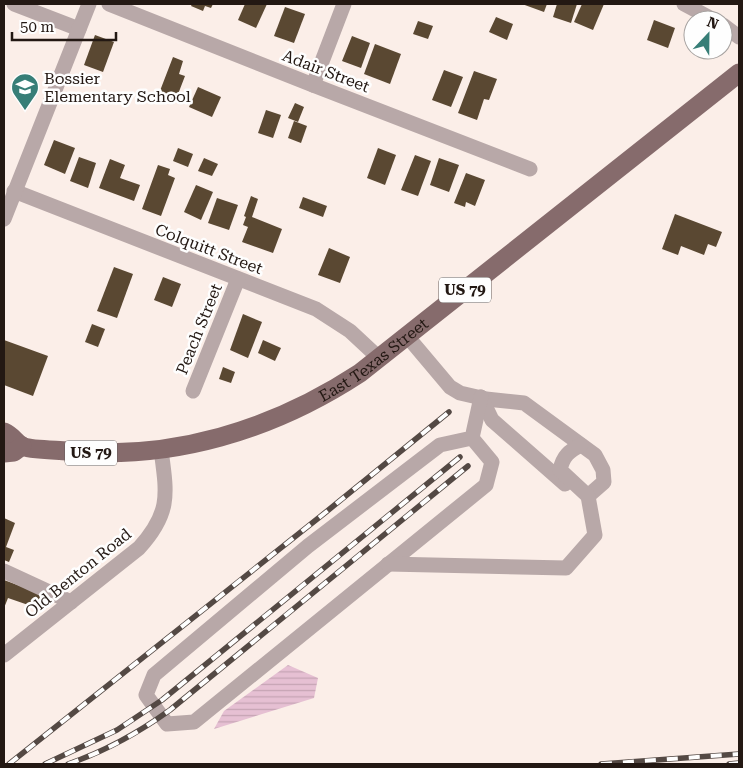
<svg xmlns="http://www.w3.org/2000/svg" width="743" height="768" viewBox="0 0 743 768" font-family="'Roboto Serif',serif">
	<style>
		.water { fill: url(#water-rules) }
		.building { fill: #5a4832 }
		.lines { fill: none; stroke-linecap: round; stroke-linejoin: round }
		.minor { stroke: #b8a8a8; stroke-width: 15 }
		.major { stroke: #866b6c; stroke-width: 19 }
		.rail-casing { stroke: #544944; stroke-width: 5.5 }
		.rail { stroke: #fefefe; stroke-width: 4; stroke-dasharray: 11; stroke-linecap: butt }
		.labels { text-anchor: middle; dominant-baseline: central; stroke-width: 5; stroke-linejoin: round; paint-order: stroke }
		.shield { fill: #fefefe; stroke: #655d5a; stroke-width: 1 }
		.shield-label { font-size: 15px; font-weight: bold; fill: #231813 }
		.street-label { font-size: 16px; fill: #231813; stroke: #fefefe }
		.poi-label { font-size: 16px; fill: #231813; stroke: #fefefe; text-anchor: start }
	</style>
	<defs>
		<pattern id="water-rules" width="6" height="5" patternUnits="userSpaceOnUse" patternTransform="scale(1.25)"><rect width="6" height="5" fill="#e6c0d3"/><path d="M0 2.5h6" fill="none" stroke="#c5a4b4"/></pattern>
	</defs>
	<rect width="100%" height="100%" fill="#fbeee8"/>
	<path class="water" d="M288,665L318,678L314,698L214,729L224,711Z"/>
	<g class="building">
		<path d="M192,4H213L211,8L205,6L203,11L191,6Z"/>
		<path d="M245,4H267L256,28L238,20Z"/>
		<path d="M522,4H547L544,12Z"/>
		<path d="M557,4H577L571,23L553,17Z"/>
		<path d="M582,4H604L593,30L574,22Z"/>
		<path d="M285,7L305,14L294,43L274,36Z"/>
		<path d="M496,17L513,24L507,40L489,32Z"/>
		<path d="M654,20L675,28L668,48L647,40Z"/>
		<path d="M418,21L433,26L428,39L413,34Z"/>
		<path d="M95,35L114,42L103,72L84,65Z"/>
		<path d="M352,36L370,43L361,68L342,61Z"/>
		<path d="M375,44L401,54L390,84L364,74Z"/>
		<path d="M173,57L183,61L179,74L185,76L175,102L158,96Z"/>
		<path d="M444,70L463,77L451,107L432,100Z"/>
		<path d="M474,71L497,79L489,100L484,99L477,120L458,113Z"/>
		<path d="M198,87L221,97L212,117L189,107Z"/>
		<path d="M295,103L304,107L298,122L288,118Z"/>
		<path d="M266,110L281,115L273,138L258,133Z"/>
		<path d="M294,121L307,126L301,143L288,138Z"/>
		<path d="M54,140L75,148L65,174L44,165Z"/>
		<path d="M178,148L193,154L188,167L173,161Z"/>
		<path d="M378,148L396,155L385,185L367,178Z"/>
		<path d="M415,155L431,161L418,196L401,190Z"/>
		<path d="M79,157L96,163L88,188L70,181Z"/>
		<path d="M204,158L218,164L212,176L198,171Z"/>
		<path d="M439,158L459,165L449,192L430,185Z"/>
		<path d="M110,159L125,165L120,178L140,185L134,201L99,188Z"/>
		<path d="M158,165L170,169L168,175L175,178L161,216L142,209Z"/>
		<path d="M466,173L485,180L475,206L466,202L465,207L454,203Z"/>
		<path d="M196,185L213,192L201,220L184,212Z"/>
		<path d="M251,196L258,199L252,217L282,229L273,253L242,242L248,227L243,225L246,217L244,216Z"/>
		<path d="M303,197L327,206L323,217L299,208Z"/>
		<path d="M217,198L238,205L229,230L208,223Z"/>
		<path d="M675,214L722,232L716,247L708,244L704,255L681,246L678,255L662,249Z"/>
		<path d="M329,248L350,257L340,283L318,275Z"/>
		<path d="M114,267L133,274L117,318L97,311Z"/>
		<path d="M163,277L181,284L172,307L154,300Z"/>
		<path d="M243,314L262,322L248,358L230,350Z"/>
		<path d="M92,324L105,329L98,347L85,342Z"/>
		<path d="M4,340L48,356L33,396L4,385Z"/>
		<path d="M263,340L281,348L275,361L258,353Z"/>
		<path d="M223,367L235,372L231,383L219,379Z"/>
		<path d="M4,518L15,523L6,547L14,550L9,562L4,560Z"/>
		<path d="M4,580L42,594L37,608L8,598L4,608Z"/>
	</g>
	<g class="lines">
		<g class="minor">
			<path d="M14,4L79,29"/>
			<path d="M109,4L313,85L530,169"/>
			<path d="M684,4L714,20"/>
			<path d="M723,25L739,37"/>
			<path d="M313,85L344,4"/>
			<path d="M14,191L316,309L350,331L379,358"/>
			<path d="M4,219L89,4"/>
			<path d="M407,336L450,387L460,393L486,399L524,403L595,455L603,470L604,482L588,496"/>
			<path d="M193,391L238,279"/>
			<path d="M481,397L492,420L565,484"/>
			<path d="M472,438L492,462L486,485L194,722L167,724L146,695L154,675L308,546L440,445L472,438L481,397"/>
			<path d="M388,564L566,568L595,535L588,496L560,470C563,456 569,451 581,445"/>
			<path d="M4,571L71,602"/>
			<path d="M4,655L139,548C171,513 167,494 161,450"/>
		</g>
		<g class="major">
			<path id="s1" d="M4,432C13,436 16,443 22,446C29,450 58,450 67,451C172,461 273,430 360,373L739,73"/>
			<path d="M4,453L14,452L22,446"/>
		</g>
		<g class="rail-casing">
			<g id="rail">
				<path d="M9,764L326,512L449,412"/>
				<path d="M45,764L117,730L162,700L460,457"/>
				<path d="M68,764C106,751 138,733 170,710L468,466"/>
				<path d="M601,764L739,754"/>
				<path d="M729,764L739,763"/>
			</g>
		</g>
		<use href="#rail" class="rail"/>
	</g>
	<defs>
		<g id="school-pin" transform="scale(1.4375)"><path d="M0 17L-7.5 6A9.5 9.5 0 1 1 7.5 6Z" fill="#377e77" stroke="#fefefe"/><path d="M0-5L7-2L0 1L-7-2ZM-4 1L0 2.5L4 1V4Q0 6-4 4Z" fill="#fff"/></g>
	</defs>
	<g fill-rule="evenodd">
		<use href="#school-pin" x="25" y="87"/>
	</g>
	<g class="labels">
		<g class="shield">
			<rect x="439" y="277.5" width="52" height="25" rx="4"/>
			<rect x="65" y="440.5" width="52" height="25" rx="4"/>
		</g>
		<g class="shield-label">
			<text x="465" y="290">US 79</text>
			<text x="91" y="453">US 79</text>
		</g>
		<g class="street-label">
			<text transform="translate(326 71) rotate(21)">Adair Street</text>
			<text transform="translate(209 249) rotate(21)">Colquitt Street</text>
			<text transform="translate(199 329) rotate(-68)">Peach Street</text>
			<text stroke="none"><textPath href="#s1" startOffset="396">East Texas Street</textPath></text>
			<text transform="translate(78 573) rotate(-39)">Old Benton Road</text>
		</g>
		<g class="poi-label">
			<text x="44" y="78">Bossier<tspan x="44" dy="18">Elementary School</tspan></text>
		</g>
	</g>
	<rect width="743" height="768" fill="none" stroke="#231813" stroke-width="10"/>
	<g transform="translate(708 35) rotate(22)"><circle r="24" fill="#fefefe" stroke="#a6a2a0"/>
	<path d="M0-4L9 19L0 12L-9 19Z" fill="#377e77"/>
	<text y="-8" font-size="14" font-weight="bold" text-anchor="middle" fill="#231813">N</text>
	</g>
	<path d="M12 32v8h104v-8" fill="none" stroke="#231813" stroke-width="2.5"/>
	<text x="20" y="32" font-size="15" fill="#231813" stroke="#fefefe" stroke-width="4" paint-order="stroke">50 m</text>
</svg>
